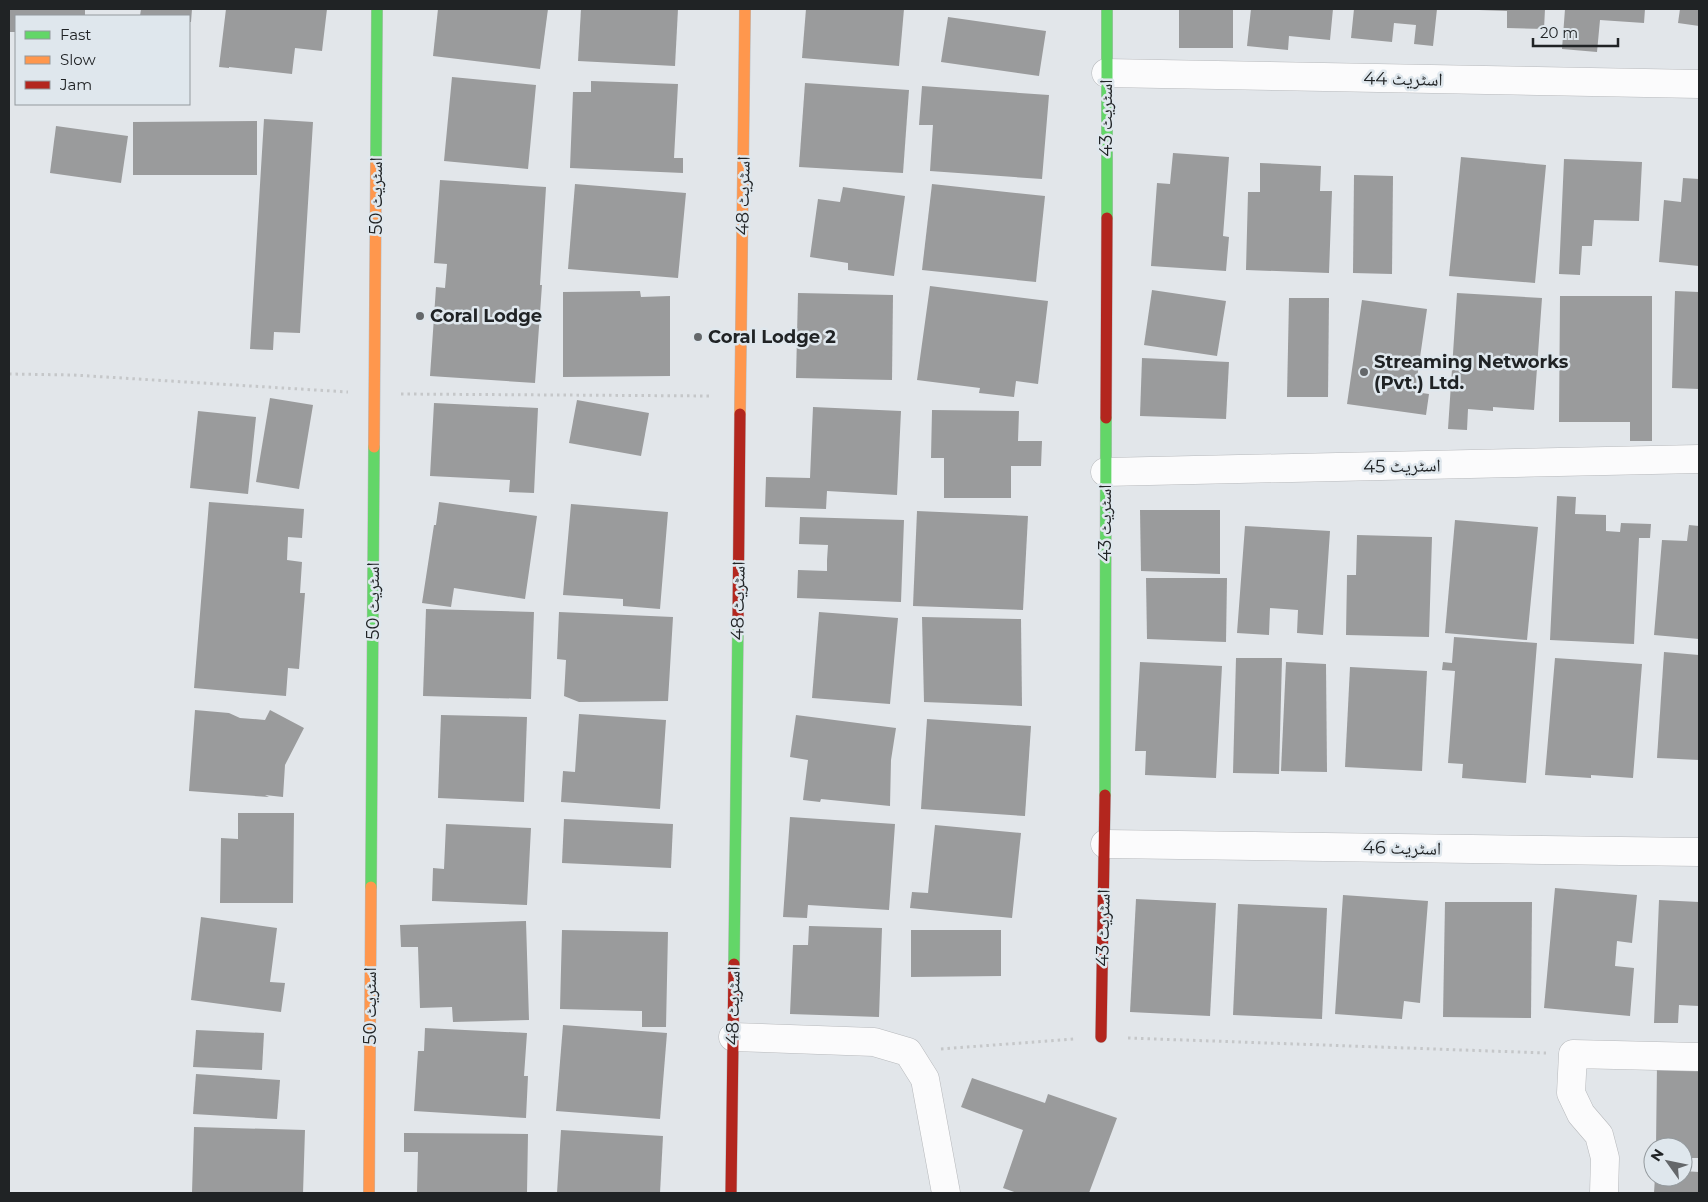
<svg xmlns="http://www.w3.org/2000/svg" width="1708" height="1202" viewBox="0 0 1708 1202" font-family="Montserrat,'Noto Naskh Arabic',sans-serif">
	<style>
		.building { fill: #9a9b9c }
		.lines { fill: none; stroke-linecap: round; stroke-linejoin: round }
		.street-casing { stroke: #b7b9bc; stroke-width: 29 }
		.fast-casing { stroke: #b7b9bc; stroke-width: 12 }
		.slow-casing { stroke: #b7b9bc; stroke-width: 12 }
		.jam-casing { stroke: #b7b9bc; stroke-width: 12 }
		.path { stroke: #c5c7c9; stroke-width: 3; stroke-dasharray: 2.5 4; stroke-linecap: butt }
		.street { stroke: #fbfbfc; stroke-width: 28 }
		.fast { stroke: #63d668; stroke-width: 11 }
		.slow { stroke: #ff974d; stroke-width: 11 }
		.jam { stroke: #b3261e; stroke-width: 11 }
		.poi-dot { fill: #64676a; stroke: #dfe7ed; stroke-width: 2 }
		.labels { text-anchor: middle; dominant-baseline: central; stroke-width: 5; stroke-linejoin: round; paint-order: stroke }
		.street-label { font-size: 18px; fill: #202325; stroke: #dfe7ed }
		.poi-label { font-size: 18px; font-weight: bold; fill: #202325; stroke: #dfe7ed; text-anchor: start }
	</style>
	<rect width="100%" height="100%" fill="#e2e6ea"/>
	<g class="building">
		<path d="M9,9H85V16H16V32H9Z"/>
		<path d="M141,9H192L191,22H189V16H140Z"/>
		<path d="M226,9H327L322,51L295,48L292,74L229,67V68L219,67Z"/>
		<path d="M438,9H548L540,69L433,56Z"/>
		<path d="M581,9H678L675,66L578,61Z"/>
		<path d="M806,9H904L899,66L802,58Z"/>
		<rect x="1179" y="9" width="54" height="39"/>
		<path d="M1251,9H1333L1330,40L1289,36L1288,50L1247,46Z"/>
		<path d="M1354,9H1437L1433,46L1414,44L1416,25L1394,23L1392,42L1351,38Z"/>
		<path d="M1479,9H1545L1544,29L1507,28V11L1479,10Z"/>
		<path d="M1565,9H1645L1644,23L1600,20L1597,52L1562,49Z"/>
		<path d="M1680,9H1699V26L1678,23Z"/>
		<path d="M948,17L1046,31L1039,76L941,62Z"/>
		<path d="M452,77L536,85L528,169L444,161Z"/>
		<path d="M591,81L678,84L674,158H683V173L570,168L573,92H591Z"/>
		<path d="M805,83L909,90L903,173L799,167Z"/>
		<path d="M922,86L1049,95L1042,179L930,171L933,125H919Z"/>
		<path d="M264,119L313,122L300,333L274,332L273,350L250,349Z"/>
		<path d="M257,121V175H133V122Z"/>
		<path d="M56,126L128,136L121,183L50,173Z"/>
		<path d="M1173,153L1229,157L1223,236L1229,237L1226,271L1151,266L1157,183L1170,184Z"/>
		<path d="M1461,157L1546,165L1535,283L1449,276Z"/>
		<path d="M1564,159L1642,162L1639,221L1594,220L1592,246H1582L1580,275L1559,274Z"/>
		<path d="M1260,163L1321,166L1320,191H1332L1329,273L1246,270L1248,192H1260Z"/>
		<path d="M1354,175L1393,176L1392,274L1353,273Z"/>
		<path d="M1683,178L1699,179V266L1659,262L1664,200L1681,202Z"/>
		<path d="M440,180L546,187L540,285H542L535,383L430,376L436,287L445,288L447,264L434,263Z"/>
		<path d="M575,184L686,193L678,278L568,269Z"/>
		<path d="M932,184L1045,196L1036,282L922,270Z"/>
		<path d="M843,187L905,196L894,276L848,270V263L810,257L818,199L840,202Z"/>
		<path d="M930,286L1048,301L1038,384L1016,381L1014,397L979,393L980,388L917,380Z"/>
		<path d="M1152,290L1226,301L1217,356L1144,345Z"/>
		<path d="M640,291L641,297L670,296V376L563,377V292Z"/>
		<path d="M1675,291L1699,292V389L1672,388Z"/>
		<path d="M798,293L893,295L892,380L796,378Z"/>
		<path d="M1457,293L1542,298L1534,410L1493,407V411L1468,409L1467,430L1448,429Z"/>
		<path d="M1560,296H1652V441H1630V422H1559Z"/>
		<path d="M1289,298H1329L1328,397H1287Z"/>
		<path d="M1362,300L1427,309L1415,392L1429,394L1426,415L1347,404Z"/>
		<path d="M1142,358L1229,362L1226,419L1140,416Z"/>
		<path d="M270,398L313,405L299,489L256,482Z"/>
		<path d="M577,400L649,413L641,456L569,443Z"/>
		<path d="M434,403L538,408L534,493L509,492L510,480L430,476Z"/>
		<path d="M813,407L901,411L897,495L827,491L826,509L765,507L766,477L810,478Z"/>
		<path d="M932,410L1019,411L1018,441H1042L1041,466H1011V498H944V458H931Z"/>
		<path d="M198,411L256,417L248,494L190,488Z"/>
		<path d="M1557,496L1576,497L1575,514L1606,515V531L1620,532L1621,523L1651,524L1650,538H1639L1634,644L1550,640Z"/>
		<path d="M209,502L304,509L302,538L288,537L287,560L302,562L300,593H305L299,669L288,668L286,696L194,688Z"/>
		<path d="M439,502L537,516L525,599L454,588L451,607L422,603L434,525H436Z"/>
		<path d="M571,504L668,512L660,609L623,606V599L563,595Z"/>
		<path d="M1140,510H1220V574L1141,571Z"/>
		<path d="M917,511L1028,516L1023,610L913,606Z"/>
		<path d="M800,517L904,520L901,602L797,598L798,570L827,571V560L828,545L799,544Z"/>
		<path d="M1455,520L1538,527L1527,640L1445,633Z"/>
		<path d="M1689,525L1699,526V639L1654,635L1662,540L1687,541Z"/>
		<path d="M1245,526L1330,531L1323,635L1297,633L1298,610L1270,608L1269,635L1237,633Z"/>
		<path d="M1357,535L1432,537L1429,637L1346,635L1347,575H1356Z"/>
		<path d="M1146,578H1227L1226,642L1147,639Z"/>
		<path d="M426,609L534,612L531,699L423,696Z"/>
		<path d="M559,612L673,617L668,701L579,702L564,696L566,660L557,659Z"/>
		<path d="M819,612L898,618L890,704L812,698Z"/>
		<path d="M922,617L1021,619L1022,706L924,702Z"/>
		<path d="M1454,637L1537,643L1526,783L1462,778L1463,764L1448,763L1455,671L1442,670L1443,662L1452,663Z"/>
		<path d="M1664,652L1699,655V760L1657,758Z"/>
		<path d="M1236,658H1282L1279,774L1233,773Z"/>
		<path d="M1555,658L1642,664L1633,778L1591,775V778L1545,775Z"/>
		<path d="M1140,662L1222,666L1216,778L1145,775L1146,751H1135Z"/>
		<path d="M1286,662L1326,664L1327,772L1281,771Z"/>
		<path d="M1350,667L1427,671L1422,771L1345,767Z"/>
		<path d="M195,710L229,713L240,718L265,720L270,710L304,728L285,765L283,797L265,795L269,797L189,791Z"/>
		<path d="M579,714L666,720L660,809L561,802L563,771L575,772Z"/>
		<path d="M441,715L527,717L524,802L438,798Z"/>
		<path d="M796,715L896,728L891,760L890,806L821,799L820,802L803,800L808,760L790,757Z"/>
		<path d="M927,719L1031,726L1025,816L921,809Z"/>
		<path d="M238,813H294L293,903H220L221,838L238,839Z"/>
		<path d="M790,817L895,824L889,910L808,905L807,918L783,917Z"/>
		<path d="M564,819L673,824L671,868L562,863Z"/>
		<path d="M446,824L531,828L527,905L432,901L433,868L444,869Z"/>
		<path d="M935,825L1021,833L1012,918L910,908L912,892L928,893Z"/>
		<path d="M1555,888L1637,895L1632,943L1617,941L1615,966L1634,968L1630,1016L1544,1008Z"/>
		<path d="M1343,895L1428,901L1420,1003L1404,1001L1402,1019L1335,1014Z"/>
		<path d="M1136,899L1216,903L1210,1016L1130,1012Z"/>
		<path d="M1659,900L1699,902V1006L1679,1005L1678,1023H1654Z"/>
		<path d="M1445,902H1532L1531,1018L1443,1017Z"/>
		<path d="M1238,904L1327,908L1322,1019L1233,1015Z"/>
		<path d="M201,917L277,928L270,982L285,983L281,1012L191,1000Z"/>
		<path d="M526,921L529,1020L453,1022L452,1007L420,1008L418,947H401L400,925Z"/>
		<path d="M809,926L882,928L879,1017L790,1014L793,945H808Z"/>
		<path d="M562,930L668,932L666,1027H642V1011L560,1009Z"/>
		<path d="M911,930H1001V976L911,977Z"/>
		<path d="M563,1025L667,1033L660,1119L556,1111Z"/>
		<path d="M425,1028L527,1033L524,1076H528L526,1118L414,1111L418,1051H424Z"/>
		<path d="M196,1030L264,1033L262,1070L193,1067Z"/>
		<path d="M1657,1064H1699V1158H1683V1147H1656Z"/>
		<path d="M196,1074L280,1080L277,1119L193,1114Z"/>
		<path d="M972,1078L1045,1103L1048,1094L1117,1118L1089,1193H1017L1003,1188L1023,1130L961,1107Z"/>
		<path d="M194,1127L305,1130L303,1193H192Z"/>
		<path d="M561,1130L663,1136L660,1193H557Z"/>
		<path d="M404,1133L528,1134L527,1193H417L418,1152H404Z"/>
		<path d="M1683,1171L1699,1172V1193H1654L1655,1177H1683Z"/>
	</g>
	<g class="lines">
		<g class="street-casing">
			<g id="street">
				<path d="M1106,73L1699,84"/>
				<path d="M1105,472L1699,459"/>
				<path d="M1105,844L1699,852"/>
				<path d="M733,1037L874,1042L908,1052L925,1079L946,1193"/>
				<path d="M1604,1193L1605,1158L1599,1135L1581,1114L1571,1093L1573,1054L1699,1057"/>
			</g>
		</g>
		<g class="fast-casing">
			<g id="fast">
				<path d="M376,162L377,9"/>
				<path d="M1107,218V9"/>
				<path d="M1105,795L1106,418"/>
				<path d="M371,887L374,447"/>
				<path d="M734,964L738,621"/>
			</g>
		</g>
		<g class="slow-casing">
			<g id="slow">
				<path d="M740,414L745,9"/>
				<path d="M374,447L376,162"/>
				<path d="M369,1193L371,887"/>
			</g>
		</g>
		<g class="jam-casing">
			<g id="jam">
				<path d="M1106,418L1107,218"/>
				<path d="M738,621L740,414"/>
				<path d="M1101,1037L1105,795"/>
				<path d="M731,1193L734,964"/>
			</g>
		</g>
		<g class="path">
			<path d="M9,374L73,375L348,392"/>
			<path d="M401,394L713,396"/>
			<path d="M1128,1038L1546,1053"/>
			<path d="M941,1049L1074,1039"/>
		</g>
		<use href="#street" class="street"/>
		<use href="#fast" class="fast"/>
		<use href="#slow" class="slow"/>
		<use href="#jam" class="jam"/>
	</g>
	<g class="poi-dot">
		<circle cx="420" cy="316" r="5"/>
		<circle cx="698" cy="337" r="5"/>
		<circle cx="1364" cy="372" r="5"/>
	</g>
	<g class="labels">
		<g class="street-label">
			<text transform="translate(1403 79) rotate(1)">اسٹریٹ 44</text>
			<text transform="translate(1106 118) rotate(-90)">اسٹریٹ 43</text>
			<text transform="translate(376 196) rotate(-90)">اسٹریٹ 50</text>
			<text transform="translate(743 196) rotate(-89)">اسٹریٹ 48</text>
			<text transform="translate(1402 466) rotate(-1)">اسٹریٹ 45</text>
			<text transform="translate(1105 523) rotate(-90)">اسٹریٹ 43</text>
			<text transform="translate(373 601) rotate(-90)">اسٹریٹ 50</text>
			<text transform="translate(738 601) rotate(-89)">اسٹریٹ 48</text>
			<text transform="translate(1402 848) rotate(1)">اسٹریٹ 46</text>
			<text transform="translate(1103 928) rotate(-89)">اسٹریٹ 43</text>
			<text transform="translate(370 1006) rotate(-90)">اسٹریٹ 50</text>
			<text transform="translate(733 1006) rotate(-89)">اسٹریٹ 48</text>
		</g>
		<g class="poi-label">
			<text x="430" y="316">Coral Lodge</text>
			<text x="708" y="337">Coral Lodge 2</text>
			<text x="1374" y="362">Streaming Networks<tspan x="1374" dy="21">(Pvt.) Ltd.</tspan></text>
		</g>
	</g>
	<rect width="1708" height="1202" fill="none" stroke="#202325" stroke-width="20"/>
	<rect x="15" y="15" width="175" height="90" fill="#dfe7ed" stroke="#93999d"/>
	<rect x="25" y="31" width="25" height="8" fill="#63d668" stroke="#93999d"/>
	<text x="60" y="40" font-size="15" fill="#202325">Fast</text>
	<rect x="25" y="56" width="25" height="8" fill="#ff974d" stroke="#93999d"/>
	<text x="60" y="65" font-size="15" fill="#202325">Slow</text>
	<rect x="25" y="81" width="25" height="8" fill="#b3261e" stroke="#93999d"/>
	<text x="60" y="90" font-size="15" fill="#202325">Jam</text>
	<g transform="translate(1668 1162) rotate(303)"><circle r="24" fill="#dfe7ed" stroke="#93999d"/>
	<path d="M0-4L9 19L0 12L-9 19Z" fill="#64676a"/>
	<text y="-8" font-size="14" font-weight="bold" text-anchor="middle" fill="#202325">N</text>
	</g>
	<path d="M1533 38v8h85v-8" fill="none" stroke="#202325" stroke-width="2.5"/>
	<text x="1540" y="38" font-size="15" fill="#202325" stroke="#dfe7ed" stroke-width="4" paint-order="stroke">20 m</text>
</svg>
